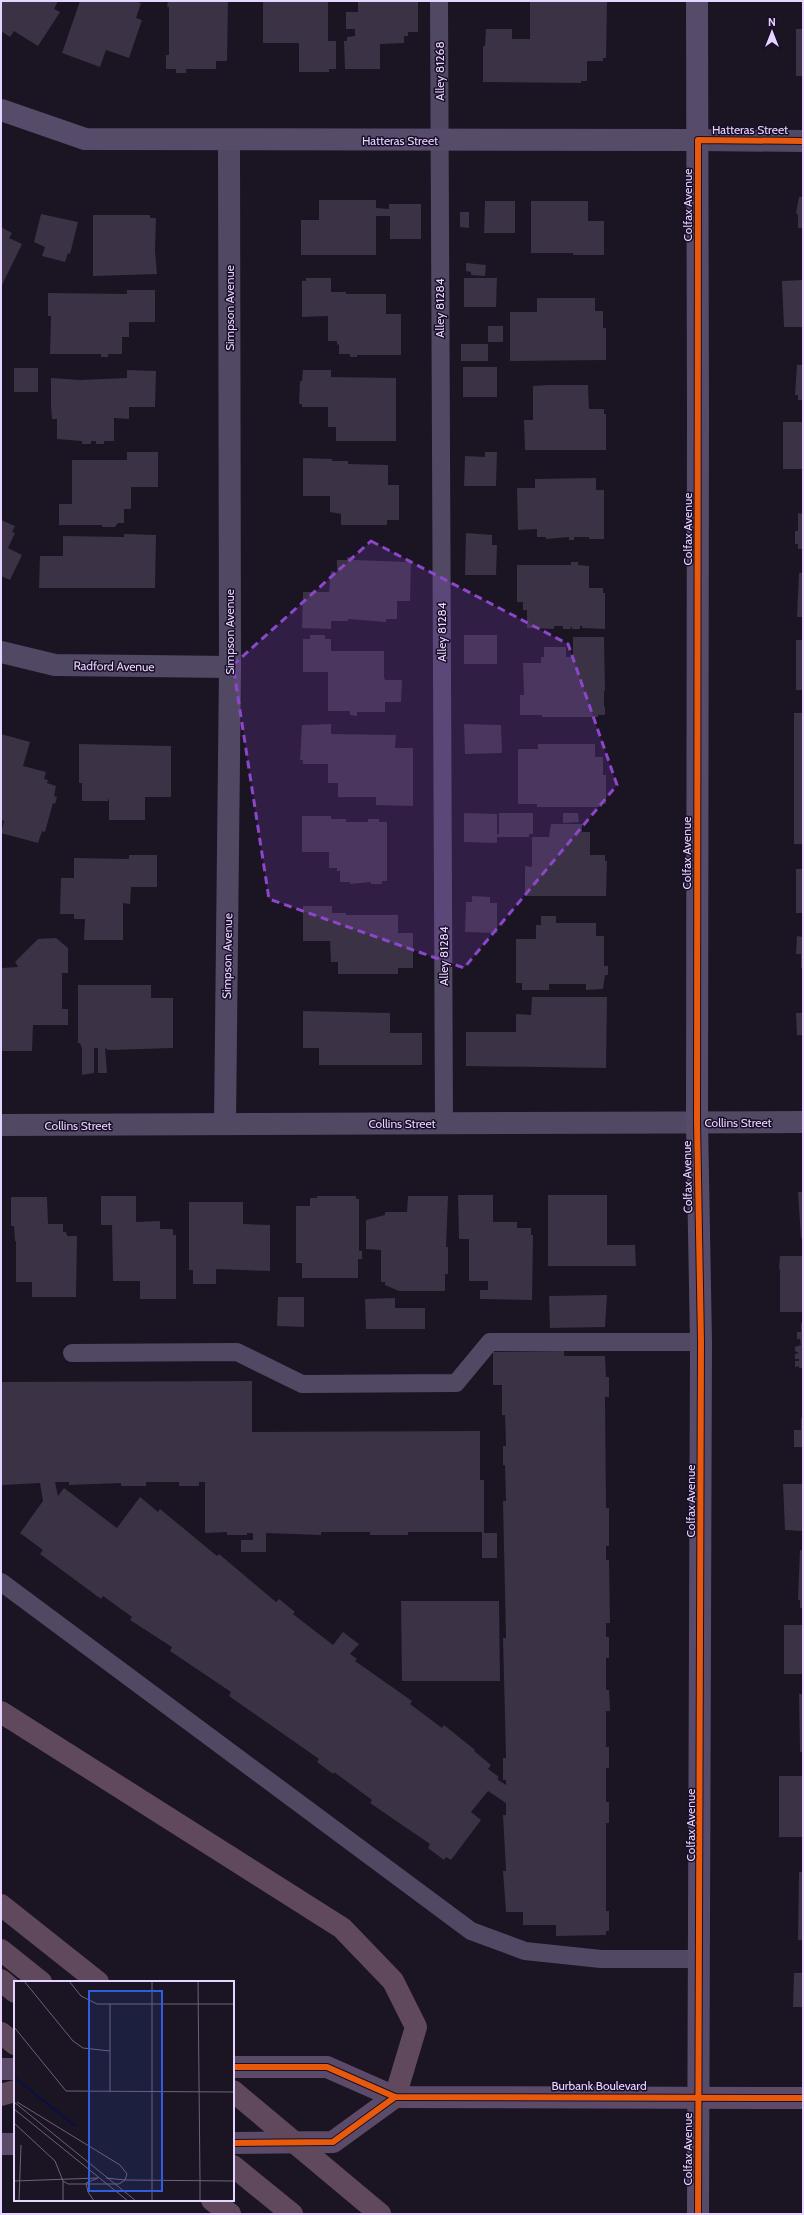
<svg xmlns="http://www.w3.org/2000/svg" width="804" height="2215" viewBox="0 0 804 2215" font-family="Cabin,sans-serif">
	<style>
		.building { fill: #3b3245 }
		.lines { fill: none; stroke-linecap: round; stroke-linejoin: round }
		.lane { stroke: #514964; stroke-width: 18 }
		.street { stroke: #514964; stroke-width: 22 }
		.secondary { stroke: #564c6a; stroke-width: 22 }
		.primary { stroke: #5c4a69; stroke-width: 22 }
		.highway { stroke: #61495d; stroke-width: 22 }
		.cycleway-casing { stroke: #1a0e29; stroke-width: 8 }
		.cycleway { stroke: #e8590c; stroke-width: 6 }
		.marked { fill: #8b46c9; fill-opacity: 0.2; stroke: #8b46c9; stroke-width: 3; stroke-dasharray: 8 5; stroke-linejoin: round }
		.labels { text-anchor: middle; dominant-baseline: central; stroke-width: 3; stroke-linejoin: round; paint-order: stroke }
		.street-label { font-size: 12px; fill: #e6d6ff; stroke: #1a0e29 }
		.inset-river { fill: none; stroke: #090e46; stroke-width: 2 }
		.inset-road { fill: none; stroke: #6c627b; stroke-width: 1 }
		.view { fill: #315cdc; fill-opacity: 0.15; stroke: #315cdc; stroke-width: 2 }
		.inset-edge { fill: none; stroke: #e6d6ff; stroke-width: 2 }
	</style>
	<rect width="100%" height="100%" fill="#1b1423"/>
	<g class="building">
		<path d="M1,1H58L54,9L60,12L38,46L14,31L10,37L1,31Z"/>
		<path d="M80,1H134L141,3L136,18L142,20L129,58L106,50L100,67L62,53Z"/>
		<path d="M168,1H228L227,61H216V69H186V73H176V69H166V55H169V7H167Z"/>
		<path d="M263,1H328V41H336V69H329V72H299V43H263Z"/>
		<path d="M358,1H418V32H408V36H404V43L380,44V69H345L344,41H347V37L355,36V29H346V12H358Z"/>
		<path d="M607,1L606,58H603V61H587V81H581V83L483,82V46H485L486,29H512V39H530V2Z"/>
		<rect x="796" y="29" width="7" height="47"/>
		<path d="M799,197H803V228H798V215L796,213Z"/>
		<path d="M319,200H376V208L389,209V204H421V239H390V216H376V255H301V220H319Z"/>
		<path d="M485,201H515V233H484Z"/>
		<path d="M531,201H588V221H604V255H573V253H531Z"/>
		<path d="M460,212H469V228L460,227Z"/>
		<path d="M41,214L78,222L70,254L68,253L65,262L42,256L45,247L34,242Z"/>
		<path d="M93,215H150V218H156L155,251L157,274L93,276Z"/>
		<path d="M1,227L12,233L9,238L22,244L1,287Z"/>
		<path d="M466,263L486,265L485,276L471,275V272L466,271Z"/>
		<path d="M306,278H331V292H346V294H386V314H401V355H357V357H350V354H339V344L337,345V341H328V316L302,317V281H306Z"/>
		<path d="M464,278H497L496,307H464Z"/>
		<path d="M803,280V327H784L782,281Z"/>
		<path d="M127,290H155V322H129V337H122V354H108V357H101V354H50L51,316H48V293L127,294Z"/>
		<path d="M537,298H595V311H603V328H606V360L510,361V312H537Z"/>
		<rect x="488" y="326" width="15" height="16"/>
		<rect x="461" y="344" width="27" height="17"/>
		<path d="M797,365H803V400H798V395H795Z"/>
		<rect x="463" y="367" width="34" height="30"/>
		<rect x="14" y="368" width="24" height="24"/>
		<path d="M127,370L156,371L155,407H129V419L114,418V441H104V444H96V441H91V444H82V441L57,439V419H52L51,407V378L80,380L127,378Z"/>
		<path d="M303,370H331V377L396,378V441H336V427H328V407H302V404H299L300,381H302Z"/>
		<path d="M548,385H588L589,409H604V414H606V450H525L524,420H533V386Z"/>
		<rect x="783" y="422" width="20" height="47"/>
		<path d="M127,452H158V487H131V509H124V523H118L115,527H102V525H59V504H72V460H127Z"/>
		<path d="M485,452H497L496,486H464L465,456L485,457Z"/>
		<path d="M303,458L332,459V461H348V464L388,465V485H399V520H387V525H341V514L330,512V496H303Z"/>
		<path d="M596,478V490H604V539H589V537H574V540H569V537L546,539V537H537V529L518,530L517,488H535V479Z"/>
		<path d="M798,513L803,514V549H798V544H795V531H798Z"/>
		<path d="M1,520L15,526L12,532L15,533L8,548L22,555L10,580L1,576Z"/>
		<path d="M466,533L492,535V545H497L496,575H465Z"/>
		<path d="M124,534L156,535L155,588H39L40,556H63V536L124,537Z"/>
		<path d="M347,557L354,558V560L411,562L410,601H397V619H386V622L348,619V621H331V629L302,628L303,592H329L331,571L337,572V560H347Z"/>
		<path d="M571,562H578V565L589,566V588H603V593H605V629L582,628V626H580V629H572V626L570,629H563V626H554V629L527,628V610H523V602H517V565H571Z"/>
		<path d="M799,573H803V617H797Z"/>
		<path d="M310,635H325V639H331V651H384V677L385,680H402L401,702H385V712H357V716L350,715V711H328V672H303V639H310Z"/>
		<rect x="464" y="635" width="33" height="29"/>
		<path d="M573,637H604L605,691H604V707H605V715H598V717H542V715H520V695H524L523,663H541V657H544V647H566V657H573Z"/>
		<rect x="796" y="640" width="7" height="50"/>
		<rect x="794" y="713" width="9" height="131"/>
		<path d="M331,724V734L396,735L395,748H413V806L376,805V797H338V783H328V764H303V760H300L302,725Z"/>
		<path d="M464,724L501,725L502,753L465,754Z"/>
		<path d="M1,734L30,742L23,766L46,772L44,779L48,780L47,783L56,786L54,796L57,797L55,804L53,803L45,832L42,831L38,843L1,833L4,821L1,820Z"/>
		<path d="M79,744L171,746V797H145V820H109V797L108,801H82V783H79Z"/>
		<path d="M538,744H595V757H603V775H606V804H602V807H537V804H518V749H538Z"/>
		<path d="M464,813L497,814V834H499V813H533V834H529V837H497V843L464,842Z"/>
		<path d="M563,813H578L579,822L563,823Z"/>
		<path d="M302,816H331V819H346V822H368V819H379V822H387V881H382V884H371V882L350,884V882H340V871H337V868H329V852H302Z"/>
		<path d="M551,824H582V832H590V855H605V861H607L606,896H525V866L532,867V837H549Z"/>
		<path d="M129,855H157V887H131L130,904L123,903V940H84L85,919H74V914H60L61,878H74V858L129,859Z"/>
		<rect x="796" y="869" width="7" height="44"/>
		<path d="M472,896L490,897V903H497V933L465,932L466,902H472Z"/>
		<path d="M303,906H332V913H346V915H398V933H413V968H398V974H338V962H331L330,941H303Z"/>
		<path d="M541,916H556V923H596V936H604V966H608V975H605L603,989L586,990V984H549V990H522V983H516V939H536V925H541Z"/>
		<path d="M797,936L803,937V968H801V954H796Z"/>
		<path d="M56,938L68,948V973H62V1009H68V1025H33L32,1051H1L2,968L18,967L15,962L38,939Z"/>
		<path d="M78,985H151V998H173V1048L108,1050L105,1048L107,1073H98V1048H94V1073L82,1075V1048L80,1043H78Z"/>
		<path d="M532,997H607L606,1068L466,1066V1032H516V1014L531,1015Z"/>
		<path d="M303,1011L390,1013V1033H422V1065H319V1048H303Z"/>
		<path d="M796,1013H803V1035H797Z"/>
		<path d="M798,1192H803V1238H801Z"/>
		<path d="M458,1195H493V1222H517V1228H531V1235H533L532,1300L480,1299V1290H488V1281H469V1239H459Z"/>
		<path d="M548,1195H607V1245H635L636,1266H548Z"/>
		<path d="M101,1196H136V1222L160,1221V1229H173V1235H176V1299H140V1281H113L112,1225H101Z"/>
		<path d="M317,1196H356V1199H359V1251H362V1259H358V1278H302V1263H296V1206H310V1198H317Z"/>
		<path d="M408,1196H448L446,1247H448V1274H445V1291H399L385,1285V1282H381V1250L366,1249V1220L385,1215V1212H407Z"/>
		<path d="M11,1197H47L48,1224H63V1232H66L67,1236H77L76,1297H32V1282H16V1241H15L14,1226H11Z"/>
		<path d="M189,1202H243V1224L270,1225V1271L216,1269V1284H193V1270H189Z"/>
		<path d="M780,1256H803V1312H780V1269H779Z"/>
		<path d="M607,1295L605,1327L550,1328L549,1296Z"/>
		<path d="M278,1297H304V1327L277,1326Z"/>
		<path d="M395,1298V1308H425V1329H366L365,1299Z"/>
		<path d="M801,1323H803V1368H799V1366L795,1367V1361H799V1359H795V1354L799,1353L795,1351V1347L801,1345L800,1339H797V1332H801Z"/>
		<path d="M564,1351V1356H605L606,1377H609V1397H605L606,1508H609V1546H606V1560H609L610,1623H606V1637H609V1658H606V1690H609L610,1711H606V1747H609V1768H606V1802H609V1823H606V1911H609V1931H606V1935L556,1936V1925H523V1912H506L503,1871H506L503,1815H506V1803L488,1791L471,1812L481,1820L451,1860L446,1857L444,1860L428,1848L430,1844L370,1803L372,1800L334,1772L333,1774L317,1762L319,1759L229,1696L231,1692L170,1651L172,1647L130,1620L132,1617L103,1596L101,1599L40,1554L43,1550L20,1533L43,1501L40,1483L2,1485L1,1482V1382L252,1381V1432L480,1431V1480H484V1533H497V1558H482V1532H408V1535H370V1532H321V1535L266,1533V1552H241V1540H253V1533H247V1535H227V1532L205,1533V1482H199V1486H179V1482H146V1486H121V1483L69,1485V1482H55L58,1496L64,1488L117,1528L140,1497L158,1512L160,1509L217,1556L219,1554L276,1602L279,1599L295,1612L293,1614L333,1645L343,1632L359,1644L350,1654L357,1659L355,1661L412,1701L410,1704L442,1728L444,1725L475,1750L474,1751L491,1765L488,1769L499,1777L497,1779L506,1785V1780H503V1758H506L503,1638H506L503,1501H506L505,1465H503V1446H506L505,1415H502V1385H493V1352Z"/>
		<path d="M801,1418H803V1447H794V1430H801Z"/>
		<path d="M783,1484H803V1531L785,1530Z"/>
		<path d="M800,1550H803V1608H800V1600H798Z"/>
		<path d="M401,1601H499L500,1681H402Z"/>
		<rect x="784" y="1625" width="19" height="49"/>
		<path d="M799,1694H803V1752H800Z"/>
		<rect x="779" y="1776" width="24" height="61"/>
		<path d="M799,1872H803V1940H798Z"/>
		<path d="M794,1973H803V2007H793Z"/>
	</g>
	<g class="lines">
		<g class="lane">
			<path d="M439,1L444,1123"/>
			<path d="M72,1353L237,1352L302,1384L456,1383L490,1342H701"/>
			<path d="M1,1582L471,1931L525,1951L601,1959H700"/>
		</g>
		<g class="street">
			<path d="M698,140L803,141"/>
			<path d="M1,652L55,665L230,667"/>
			<path d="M225,1124L230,667L229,140"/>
			<path d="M1,1125L803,1122"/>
		</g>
		<g class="secondary">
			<path d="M697,1L698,414L697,1122L701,1342L698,2214"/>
			<path d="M1,110L85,139L698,140"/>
		</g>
		<g class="primary">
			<path d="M233,2067H327L395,2097L803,2098"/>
			<path d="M1,2069H15"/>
			<path d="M233,2143L333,2142L395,2097"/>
			<path d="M1,2144H15"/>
		</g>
		<g class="highway">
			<path d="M1,1712L342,1928L393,1981L416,2027L395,2097"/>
			<path d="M1,1905L98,1982"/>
			<path d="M1,1950L41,1982"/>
			<path d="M1,1980L15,1992"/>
			<path d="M1,2033L15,2044"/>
			<path d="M233,2091L380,2214"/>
			<path d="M1,2095L15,2091"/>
			<path d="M233,2166L292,2214"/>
			<path d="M212,2200L230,2214"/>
		</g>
		<g class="cycleway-casing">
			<g id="cycleway">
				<path d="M233,2067H327L395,2097L803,2098"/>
				<path d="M233,2143L333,2142L395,2097"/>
				<path d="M698,2214L701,1342L697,1122L698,140L803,141"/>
			</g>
		</g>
		<use href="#cycleway" class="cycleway"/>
	</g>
	<path class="marked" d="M371,541L568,644L617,785L464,968L269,899L233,665Z"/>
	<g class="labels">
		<g class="street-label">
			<text transform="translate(439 71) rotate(-90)">Alley 81268</text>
			<text x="750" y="129">Hatteras Street</text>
			<text x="400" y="140">Hatteras Street</text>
			<text transform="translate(687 205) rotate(-90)">Colfax Avenue</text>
			<text transform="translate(229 308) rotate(-90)">Simpson Avenue</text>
			<text transform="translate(439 308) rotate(-90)">Alley 81284</text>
			<text transform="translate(687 529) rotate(-90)">Colfax Avenue</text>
			<text transform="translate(229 632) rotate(-90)">Simpson Avenue</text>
			<text transform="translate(441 632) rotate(-90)">Alley 81284</text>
			<text transform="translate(114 666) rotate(1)">Radford Avenue</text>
			<text transform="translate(686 853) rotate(-90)">Colfax Avenue</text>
			<text transform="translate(227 956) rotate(-89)">Simpson Avenue</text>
			<text transform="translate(443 956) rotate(-90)">Alley 81284</text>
			<text x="738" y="1122">Collins Street</text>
			<text x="402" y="1123">Collins Street</text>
			<text x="78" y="1125">Collins Street</text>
			<text transform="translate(687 1177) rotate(-91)">Colfax Avenue</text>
			<text transform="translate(690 1501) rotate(-90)">Colfax Avenue</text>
			<text transform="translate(690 1825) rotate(-90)">Colfax Avenue</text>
			<text x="599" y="2085">Burbank Boulevard</text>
			<text transform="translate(687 2149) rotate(-90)">Colfax Avenue</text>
		</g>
	</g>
	<g transform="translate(14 1981)">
		<rect width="220" height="220" fill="#1b1423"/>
		<path class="inset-river" d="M0,96L61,145"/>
		<path class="inset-road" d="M10,0L59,60L69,67L96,70M55,0L67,15L83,23H220M138,0V220M184,0L186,200M0,46L52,110L220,111M96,111V23M0,121L122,220M3,121L106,184L113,193L111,199M0,128L114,220M0,142L41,180L49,200M92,197L111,199L220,200M0,200L84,197M49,200V220M49,200L54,203H105L111,199M186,200V220M5,220L7,164M80,220L74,211L72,202L84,197"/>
		<path class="view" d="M75,10H148V210H75Z"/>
		<rect width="220" height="220" class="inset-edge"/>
	</g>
	<rect width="804" height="2215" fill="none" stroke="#e6d6ff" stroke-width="4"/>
	<g transform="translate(772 32)" stroke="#1a0e29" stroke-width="3" paint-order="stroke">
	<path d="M0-3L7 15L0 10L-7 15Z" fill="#e6d6ff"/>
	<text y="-6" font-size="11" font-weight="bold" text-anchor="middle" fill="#e6d6ff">N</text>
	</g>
</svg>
